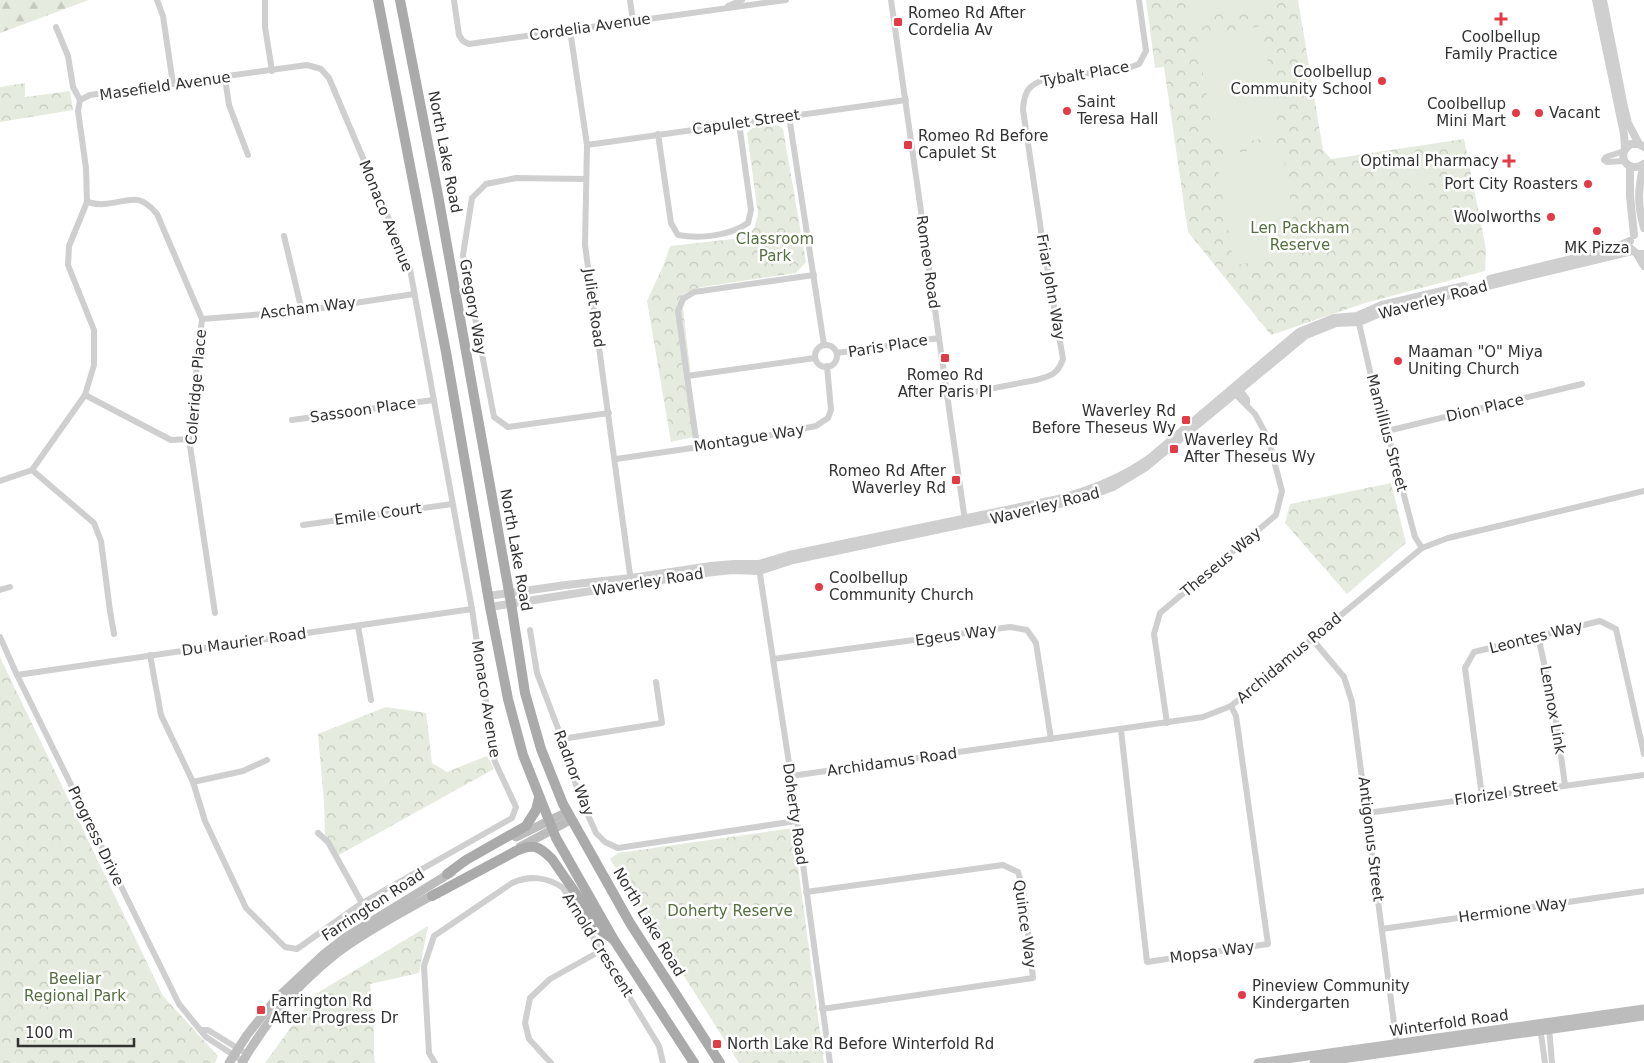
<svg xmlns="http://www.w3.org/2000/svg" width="1644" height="1063" viewBox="0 0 1644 1063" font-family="'DejaVu Sans',sans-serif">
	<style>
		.forest { fill: url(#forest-firs) }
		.park { fill: url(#park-crowns) }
		.garden { fill: #e5ebde }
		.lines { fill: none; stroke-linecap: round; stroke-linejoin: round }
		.minor { stroke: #cfcfcf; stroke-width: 6 }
		.tertiary { stroke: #cfcfcf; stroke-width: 8 }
		.secondary { stroke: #bcbcbc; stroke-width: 9 }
		.primary { stroke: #aaa; stroke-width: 10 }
		.poi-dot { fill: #e23b46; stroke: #fff; stroke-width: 2 }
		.labels { text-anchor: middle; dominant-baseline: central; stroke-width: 5; stroke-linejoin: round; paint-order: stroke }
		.poi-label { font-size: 15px; fill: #323232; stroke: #fff; text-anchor: start }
		.street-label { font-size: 15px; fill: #323232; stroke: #fff }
		.park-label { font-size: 15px; fill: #546e3f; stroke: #fff }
	</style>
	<defs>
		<pattern id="forest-firs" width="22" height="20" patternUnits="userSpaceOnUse" patternTransform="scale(1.25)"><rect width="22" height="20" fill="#e5ebde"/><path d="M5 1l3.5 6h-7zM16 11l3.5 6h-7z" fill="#c5cabf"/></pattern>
		<pattern id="park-crowns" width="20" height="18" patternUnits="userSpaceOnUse" patternTransform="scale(1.25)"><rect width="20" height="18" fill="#e5ebde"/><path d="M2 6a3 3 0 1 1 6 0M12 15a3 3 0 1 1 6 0" fill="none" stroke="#c5cabf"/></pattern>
	</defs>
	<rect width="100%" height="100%" fill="#fff"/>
	<path class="forest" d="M0,0H89L0,33Z"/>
	<g class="park">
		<path d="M1146,0H1298L1323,150L1331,159L1464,139L1486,249L1485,271L1365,303L1271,335L1188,232L1164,67L1155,68Z"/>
		<path d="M25,83V97L70,91L73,110L0,122V87Z"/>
		<path d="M777,125L783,129L806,262L796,273L701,287L686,293L683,309L690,367L693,437L671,442L647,301L664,264L670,246L742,238L754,229L758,214L747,133L752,128Z"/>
		<path d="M1391,483L1406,543L1347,594L1285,523L1290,504Z"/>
		<path d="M0,657L163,996L218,1056L215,1063H0Z"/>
		<path d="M386,707L426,713L432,763L447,772L487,756L494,769L337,856L325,834L324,802L318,734Z"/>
		<path d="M793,828L824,1063H739L610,859L618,853Z"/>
		<path d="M428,926L419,973L370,984L374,1028V1059L376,1063H265L314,995Z"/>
	</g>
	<g class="garden">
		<path d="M1186,0H1218C1220,13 1214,22 1202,28L1194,26L1189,19Z"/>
		<path d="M1220,0H1271L1273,9L1223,18Z"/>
		<path d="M1262,26L1280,136L1215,147L1197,37Z"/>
		<path d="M1282,146L1299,256L1234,265L1216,156Z"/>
		<path d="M1425,157L1430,192L1413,195L1407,160Z"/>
	</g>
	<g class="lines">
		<g class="minor">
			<path d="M157,0L163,16L173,84"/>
			<path d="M265,0V27L272,71"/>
			<path d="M454,0L459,35L463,41L469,44L786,0"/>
			<path d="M630,0L633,21"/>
			<path d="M891,0L965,521"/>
			<path d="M728,6L742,0"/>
			<path d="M56,27L68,56L73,87L80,100"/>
			<path d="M570,30L587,145L585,245L631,582"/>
			<path d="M225,78L229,105L248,155"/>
			<path d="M789,116L824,345"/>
			<path d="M658,134L671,223L678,235C700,239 729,236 748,223L751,210L739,123"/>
			<path d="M587,145L906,100"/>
			<path d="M1604,160L1606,157L1624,151"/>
			<path d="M1604,160L1607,162L1624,161"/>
			<path d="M586,179L516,178L486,184L472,198L463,255L494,417L508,427L609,413"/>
			<path d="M87,202C92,203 98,205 103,204C128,203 137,190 157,214L202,319L189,439L215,613"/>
			<path d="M284,236L302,311"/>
			<path d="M202,319L302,311L414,294"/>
			<path d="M1358,319L1374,389L1387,431L1415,537L1422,548"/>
			<circle cx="826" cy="356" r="11"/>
			<path d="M837,353L939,338"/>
			<path d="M687,376L678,311L683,299L694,292L814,275"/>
			<path d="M1237,386L1247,399V404"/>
			<path d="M85,395L171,440L189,439"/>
			<path d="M947,397L1036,380C1051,376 1058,374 1063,359L1042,237L1023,110C1024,90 1029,85 1047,78L1126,69L1139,64L1146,51L1139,0"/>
			<path d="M292,420L433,400"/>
			<path d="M1387,431L1582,384"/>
			<path d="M697,446L687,376L815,358"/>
			<path d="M616,459L741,441L816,426L828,418L831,410L827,366"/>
			<path d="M32,470L94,523L101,541L110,611L114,634"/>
			<path d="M0,481L32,470L85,395L94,365V330L68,265L69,246L87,202L86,168L78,111L80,100L90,95L307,65L321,69L329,78L410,269L472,609L495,762L516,807L512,818L362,903L297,949L285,947L246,908L205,821L193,782L161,715L150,655"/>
			<path d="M303,525L452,504"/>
			<path d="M759,568L791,776L830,1063"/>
			<path d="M0,590L10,587"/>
			<path d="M358,626L371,700"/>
			<path d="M530,630L537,673L562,739L579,795L596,833L605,842L618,848L796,821"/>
			<path d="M1538,636L1555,713L1565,785"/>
			<path d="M0,637L17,675L179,1004L206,1037L243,1061"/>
			<path d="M1312,639L1344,677L1352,702L1397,1046"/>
			<path d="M773,659L1010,627L1027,630L1036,643L1051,739"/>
			<path d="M17,675L472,609"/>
			<path d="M1167,723L1154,634L1160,613L1276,515L1282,491L1268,438L1255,414L1232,391"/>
			<path d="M1121,730L1147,962L1268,944L1236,716L1231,706"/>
			<path d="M562,739L662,723L656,682"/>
			<path d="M791,776L1203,717L1231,706L1422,548L1448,538L1644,491"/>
			<path d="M193,782L243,771L267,760"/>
			<path d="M1482,796L1465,668L1474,652L1600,621L1616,629L1644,754"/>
			<path d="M1367,813L1644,775"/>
			<path d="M318,833L328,842L362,903"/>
			<path d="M806,892L1003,865L1018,872L1023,889L1033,978L822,1009"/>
			<path d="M1382,929L1644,891"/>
			<path d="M1540,1027L1545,1063"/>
			<path d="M1549,1027L1552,1063"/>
			<path d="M201,1030H208L247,1054"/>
			<path d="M435,1063L429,1053L424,966L434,936L512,883C529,875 548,877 563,888L659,1046L663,1063"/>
			<path d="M551,1063L529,1039L525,1023L530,998L550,979L602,950"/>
		</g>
		<g class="tertiary">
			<path d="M1596,0L1624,134L1625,149"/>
			<path d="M1603,0L1624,107L1628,123L1639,144"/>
			<path d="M1644,147L1639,144H1631C1614,154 1628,175 1644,164"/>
			<path d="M1644,164C1638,188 1637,203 1644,228"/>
			<path d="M1630,166V196L1634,235"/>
			<path d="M1630,248L1637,254H1644"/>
			<path d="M1637,254L1644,266"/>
			<path d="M1490,279L1612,249L1630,241"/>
			<path d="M488,596L566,585L631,578L711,566L734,564H759L789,555L1054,500C1089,491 1121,479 1150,458L1299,332L1334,318L1357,316L1382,305L1464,286"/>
			<path d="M490,607L705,573L732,570L759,571L793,560L1078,500L1113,487L1146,467L1306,335L1336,323L1359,322L1385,311L1632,251"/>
		</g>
		<g class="secondary">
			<path d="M516,837L567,812"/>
			<path d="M520,847L570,820"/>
			<path d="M229,1063L247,1035L275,1000L324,954L346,937L452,872"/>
			<path d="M242,1063C266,1021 299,983 337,953C367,930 403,912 436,893"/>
			<path d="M1258,1063L1644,1009"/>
			<path d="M1314,1063L1644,1016"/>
		</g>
		<g class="primary">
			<path d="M378,0L446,352L490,607L508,699L523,755L556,838L614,940L694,1063"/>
			<path d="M400,0L438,195L511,603L525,693L541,749L563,804L630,923L720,1063"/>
			<path d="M447,874L466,860L526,826L536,810L539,798"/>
			<path d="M432,896L516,851C533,843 539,846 552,859L579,898L597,928L613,939"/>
		</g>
	</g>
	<g class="poi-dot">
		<path d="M1498.5 11.5h5v5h5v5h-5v5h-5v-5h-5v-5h5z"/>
		<rect x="893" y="17" width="10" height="10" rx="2.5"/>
		<circle cx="1382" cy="81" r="5"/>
		<circle cx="1067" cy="111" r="5"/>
		<circle cx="1516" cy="113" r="5"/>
		<circle cx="1539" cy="113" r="5"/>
		<rect x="903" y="140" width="10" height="10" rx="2.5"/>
		<path d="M1506.5 153.5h5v5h5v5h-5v5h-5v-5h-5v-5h5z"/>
		<circle cx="1588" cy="184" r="5"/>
		<circle cx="1551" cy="217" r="5"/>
		<circle cx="1597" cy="231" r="5"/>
		<rect x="940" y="353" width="10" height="10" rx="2.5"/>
		<circle cx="1398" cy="361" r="5"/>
		<rect x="1181" y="415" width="10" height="10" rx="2.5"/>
		<rect x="1169" y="444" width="10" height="10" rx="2.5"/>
		<rect x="951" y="475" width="10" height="10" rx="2.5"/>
		<circle cx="819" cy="587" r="5"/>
		<circle cx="1242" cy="995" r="5"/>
		<rect x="256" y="1005" width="10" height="10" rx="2.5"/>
		<rect x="712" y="1039" width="10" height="10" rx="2.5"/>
	</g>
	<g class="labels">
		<g class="poi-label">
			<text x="908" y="13">Romeo Rd After<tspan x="908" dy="17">Cordelia Av</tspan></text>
			<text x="1501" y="37" text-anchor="middle">Coolbellup<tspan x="1501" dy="17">Family Practice</tspan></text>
			<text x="1372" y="72" text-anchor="end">Coolbellup<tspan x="1372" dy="17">Community School</tspan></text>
			<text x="1077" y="102">Saint<tspan x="1077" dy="17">Teresa Hall</tspan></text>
			<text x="1506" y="104" text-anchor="end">Coolbellup<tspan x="1506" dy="17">Mini Mart</tspan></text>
			<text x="1549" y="113">Vacant</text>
			<text x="918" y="136">Romeo Rd Before<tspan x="918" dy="17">Capulet St</tspan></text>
			<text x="1499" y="161" text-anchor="end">Optimal Pharmacy</text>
			<text x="1578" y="184" text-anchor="end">Port City Roasters</text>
			<text x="1541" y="217" text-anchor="end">Woolworths</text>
			<text x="1597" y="248" text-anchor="middle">MK Pizza</text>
			<text x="1408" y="352">Maaman "O" Miya<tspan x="1408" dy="17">Uniting Church</tspan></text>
			<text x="945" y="375" text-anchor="middle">Romeo Rd<tspan x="945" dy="17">After Paris Pl</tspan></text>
			<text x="1176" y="411" text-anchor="end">Waverley Rd<tspan x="1176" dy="17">Before Theseus Wy</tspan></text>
			<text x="1184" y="440">Waverley Rd<tspan x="1184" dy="17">After Theseus Wy</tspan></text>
			<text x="946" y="471" text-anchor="end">Romeo Rd After<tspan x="946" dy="17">Waverley Rd</tspan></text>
			<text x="829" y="578">Coolbellup<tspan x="829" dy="17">Community Church</tspan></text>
			<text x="1252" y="986">Pineview Community<tspan x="1252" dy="17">Kindergarten</tspan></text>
			<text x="271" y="1001">Farrington Rd<tspan x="271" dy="17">After Progress Dr</tspan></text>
			<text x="727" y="1044">North Lake Rd Before Winterfold Rd</text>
		</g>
		<g class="street-label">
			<text transform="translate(590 27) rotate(-8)">Cordelia Avenue</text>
			<text transform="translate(1085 74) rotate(-10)">Tybalt Place</text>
			<text transform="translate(165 86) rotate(-8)">Masefield Avenue</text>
			<text transform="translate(746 122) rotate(-8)">Capulet Street</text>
			<text transform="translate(445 152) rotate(79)">North Lake Road</text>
			<text transform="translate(386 216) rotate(68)">Monaco Avenue</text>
			<text transform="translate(928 262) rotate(82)">Romeo Road</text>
			<text transform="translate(1051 287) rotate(80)">Friar John Way</text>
			<text transform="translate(1433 300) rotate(-15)">Waverley Road</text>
			<text transform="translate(473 307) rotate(80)">Gregory Way</text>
			<text transform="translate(308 308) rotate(-7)">Ascham Way</text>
			<text transform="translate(594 308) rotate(82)">Juliet Road</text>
			<text transform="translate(888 346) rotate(-9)">Paris Place</text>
			<text transform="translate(196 387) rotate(-85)">Coleridge Place</text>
			<text transform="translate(1485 408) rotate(-13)">Dion Place</text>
			<text transform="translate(363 410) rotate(-8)">Sassoon Place</text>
			<text transform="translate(1387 433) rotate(75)">Mamillius Street</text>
			<text transform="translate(749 438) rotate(-9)">Montague Way</text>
			<text transform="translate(1045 506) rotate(-14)">Waverley Road</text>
			<text transform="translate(378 514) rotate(-8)">Emile Court</text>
			<text transform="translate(516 550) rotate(80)">North Lake Road</text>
			<text transform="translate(1221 562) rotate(-40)">Theseus Way</text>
			<text transform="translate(648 582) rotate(-9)">Waverley Road</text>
			<text transform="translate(956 635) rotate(-8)">Egeus Way</text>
			<text transform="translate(1536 637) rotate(-14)">Leontes Way</text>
			<text transform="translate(244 642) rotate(-8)">Du Maurier Road</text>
			<text transform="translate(1289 658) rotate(-40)">Archidamus Road</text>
			<text transform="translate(486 699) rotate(81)">Monaco Avenue</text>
			<text transform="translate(1553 710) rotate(80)">Lennox Link</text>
			<text transform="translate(892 762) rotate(-8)">Archidamus Road</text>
			<text transform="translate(574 773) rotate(70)">Radnor Way</text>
			<text transform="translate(1506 793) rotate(-8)">Florizel Street</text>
			<text transform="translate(795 814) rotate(82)">Doherty Road</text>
			<text transform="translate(96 836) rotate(64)">Progress Drive</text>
			<text transform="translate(1371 839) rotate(83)">Antigonus Street</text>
			<text transform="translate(373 905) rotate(-33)">Farrington Road</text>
			<text transform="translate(1513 910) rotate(-8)">Hermione Way</text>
			<text transform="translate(649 922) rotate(59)">North Lake Road</text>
			<text transform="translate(1025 924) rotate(82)">Quince Way</text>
			<text transform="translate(598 945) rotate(58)">Arnold Crescent</text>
			<text transform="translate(1212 952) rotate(-8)">Mopsa Way</text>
			<text transform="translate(1449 1023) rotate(-8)">Winterfold Road</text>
		</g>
		<g class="park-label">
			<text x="1300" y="228">Len Packham<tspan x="1300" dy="17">Reserve</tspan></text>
			<text x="775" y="239">Classroom<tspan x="775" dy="17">Park</tspan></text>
			<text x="730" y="911">Doherty Reserve</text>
			<text x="75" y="979">Beeliar<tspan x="75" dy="17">Regional Park</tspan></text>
		</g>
	</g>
	<path d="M18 1038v8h116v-8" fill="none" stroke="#323232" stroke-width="2.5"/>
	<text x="25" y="1038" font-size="15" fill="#323232" stroke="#ffffff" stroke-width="4" paint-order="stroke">100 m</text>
</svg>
